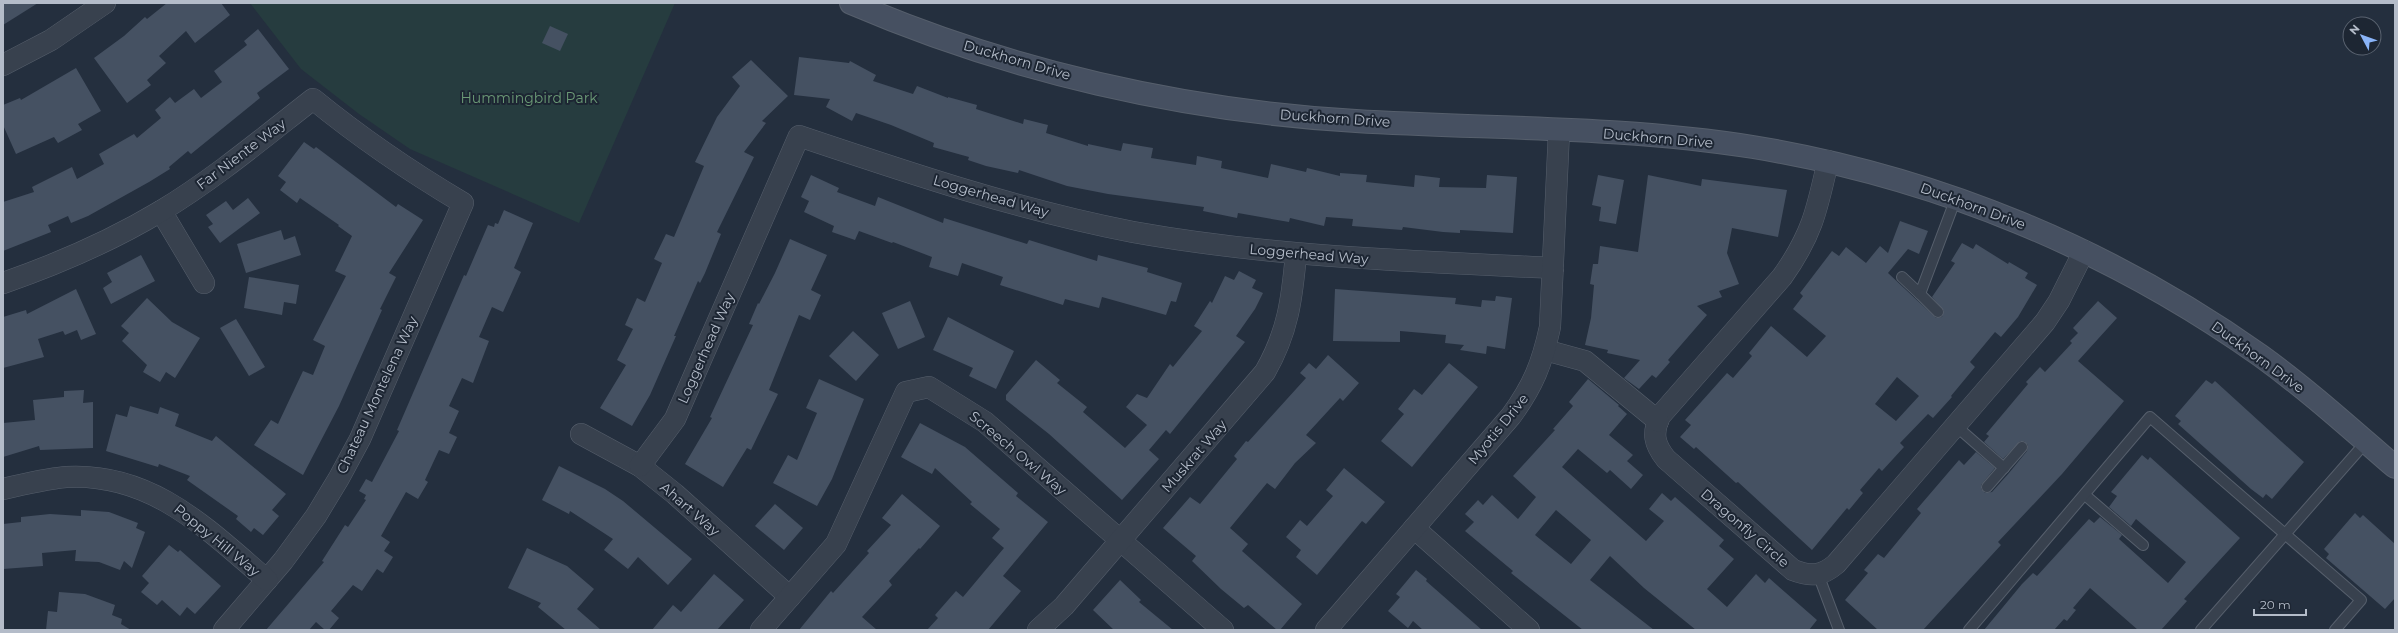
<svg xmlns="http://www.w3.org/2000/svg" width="2398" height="633" viewBox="0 0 2398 633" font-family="Montserrat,sans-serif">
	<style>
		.green { fill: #263c3f }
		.building { fill: #455162; fill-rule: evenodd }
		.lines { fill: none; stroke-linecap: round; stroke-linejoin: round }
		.lane-casing { stroke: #565f6c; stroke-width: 12 }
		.street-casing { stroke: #565f6c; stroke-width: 22 }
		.secondary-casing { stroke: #565f6c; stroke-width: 24 }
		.lane { stroke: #38414e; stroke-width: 10 }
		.street { stroke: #38414e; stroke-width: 21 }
		.secondary { stroke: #465061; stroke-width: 22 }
		.labels { text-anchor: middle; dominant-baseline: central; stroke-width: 4; stroke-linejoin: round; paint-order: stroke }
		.street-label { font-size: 14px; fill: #b4bcc9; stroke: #1d2633 }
		.park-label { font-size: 14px; fill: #6b9a76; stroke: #1d2633 }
	</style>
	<rect width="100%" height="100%" fill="#242f3e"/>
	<path class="green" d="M250,3H675L579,223L410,149L359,114L301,69Z"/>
	<g class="building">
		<path d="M3,3H38L3,25Z"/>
		<path d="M167,3H221L230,15L195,43L186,31L159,56L166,63L147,80L151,85L127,103L94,58L124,36L145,17L147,19Z"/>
		<path d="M550,26L568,34L560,51L542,43Z"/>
		<path d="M258,29L289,69L257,93L260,98L191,154L188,151L169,167L170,169L149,182L88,216L71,223L68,216L48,225L51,232L3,251V202L34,192L32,187L72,167L77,179L104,164L99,154L134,134L137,138L161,118L155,110L170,97L175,103L194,89L201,98L222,82L214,71L247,45L244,41Z"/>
		<path d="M799,57L849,63L850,61L876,75L873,81L913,94L917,86L948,98V97L977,105L976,109L1023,124L1024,119L1048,125L1046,133L1088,146V144L1121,151L1123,143L1153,148L1151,158L1196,165L1197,156L1222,161L1221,168L1268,178L1271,164L1306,172L1307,168L1340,176V173L1367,175L1366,182L1414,187L1415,175L1440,178L1439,187L1486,188L1487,175L1517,177L1513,233L1460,230V233L1443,232L1403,227L1402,230L1352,226L1353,219L1326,217L1324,226L1290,218L1289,222L1238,213L1237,218L1203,211L1204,207L1108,194L1067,186L1019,170L1018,173L986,166L968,160L969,157L933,147L934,143L891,125L856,113L852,121L826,107L830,99L794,95Z"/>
		<path d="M751,60L788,96L762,121L766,123L744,152L754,157L717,232L721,234L705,273L700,283L698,281L674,336H676L650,395L632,426L600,408L626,365L617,360L633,329L625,325L637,298L645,302L662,263L654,259L666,234L674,237L704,166L695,162L717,117L740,86L732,77Z"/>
		<path d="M76,68L101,111L78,124L82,130L58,143L54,137L16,154L3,125V105L20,98L21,100Z"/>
		<path d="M304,142L314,149L316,147L396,207L398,204L423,220L389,273L396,277L380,309L382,310L339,406L303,475L254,445L271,420L278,424L303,371L313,375L325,346L313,340L346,276L335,271L352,236L338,226L339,225L300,198L297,203L280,190L286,182L278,176Z"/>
		<path d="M811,175L839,188L837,192L875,206L878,197L943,223L944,218L1027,244L1029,240L1097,261L1098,255L1148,268L1147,272L1182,283L1176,302L1171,301L1166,315L1102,297L1099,308L1065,299L1063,305L1000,285L1003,277L962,263L958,276L929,267L932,257L893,242L892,243L859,231L855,240L832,232L834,226L804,212L809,201L801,197Z"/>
		<path d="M1598,175L1624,180L1616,224L1599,221L1601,207L1592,205Z"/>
		<path d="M1648,175L1701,186L1702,179L1787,190L1778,237L1732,228L1727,253L1739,284L1719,291L1722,297L1697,306L1707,315L1668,360L1670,362L1656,378L1652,375L1639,389L1624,378L1640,360L1607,353L1608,350L1585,345L1591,318L1594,285L1590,284L1593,264H1598L1600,246L1638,252Z"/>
		<path d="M248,198L260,213L220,243L208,227L213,224L206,215L226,201L233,210Z"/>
		<path d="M504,210L533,223L514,268L521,272L503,312L492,307L479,337L489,341L473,383L462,378L449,406L459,411L449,433L457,437L449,454L439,450L425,480L428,482L418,499L406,492L381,536L390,542L384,551L393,557L383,573L377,569L362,591L353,585L331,611L339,618L329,630H325L316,622L309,630H266L324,562L322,561L345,525L348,527L366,500L364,499L366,495L359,491L366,479L372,482L399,431L397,430L464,275L466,276L488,225L494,227L495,223L498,224Z"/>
		<path d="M1900,221L1928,231L1919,254L1908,249L1888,273L1936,318L1942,317L1944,311L1932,297L1955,263L1951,261L1962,243L1973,249L1976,244L2008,264L2009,262L2028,273L2025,278L2037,285L2018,317L2001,337L1995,332L1970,362L1975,367L1951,396L1952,397L1933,418L1928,414L1900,443L1904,447L1882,471L1879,468L1860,490L1863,493L1849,510L1847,508L1812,550L1738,482L1736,483L1696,447L1694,449L1680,437L1691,425L1685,420L1727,373L1733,378L1752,356L1749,353L1771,326L1807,357L1826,336L1793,309L1803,296L1800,293L1832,251L1839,256L1846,247L1866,263L1880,246L1888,253ZM1897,377L1919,396L1896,421L1875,404Z"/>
		<path d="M281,230L284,240L295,236L301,255L246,273L237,244Z"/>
		<path d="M790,239L827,255L811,290L821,295L810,320L799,315L769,390L778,394L751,450L747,448L723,487L685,464L712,418L710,417L753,325L749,324L758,303L759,304L775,273Z"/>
		<path d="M141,255L155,281L111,304L103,288L112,282L107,273Z"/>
		<path d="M1239,271L1256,280L1252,288L1263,293L1255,309L1236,336L1245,342L1170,434L1166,430L1149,450L1159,459L1122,500L1049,434L1006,400V395L1036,360L1060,380L1057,383L1087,407L1083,412L1125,448L1147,425L1126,407L1137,394L1147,398L1170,364L1173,367L1202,331L1194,326L1210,301L1212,303L1225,276L1234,280Z"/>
		<path d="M249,277L299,285L296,304L284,302L282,315L244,308Z"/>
		<path d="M76,289L96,334L81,340L77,330L65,335L63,331L38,339L44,357L3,368V317L26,310L27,314Z"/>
		<path d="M1335,289L1456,298L1455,304L1481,307L1482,300L1495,301L1496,296L1512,298L1505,349L1487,346L1486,354L1460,350L1464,345L1445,343L1446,335L1400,331V342L1333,341Z"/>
		<path d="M147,298L172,322L200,338L175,378L166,372L160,382L143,372L147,365L122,341L129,333L121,326Z"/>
		<path d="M910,301L925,337L898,349L882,313Z"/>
		<path d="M2098,301L2117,318L2078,361L2124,401L2062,474L1998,542L2001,545L1923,630H1878L1845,600L1868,573L1864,570L1878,554L1884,558L1921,513L1917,509L1959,460L1964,465L1976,452L1995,468L1981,485V489L1985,493L1992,492L2009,473L2027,451L2028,445L2024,441H2020L2003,459L1984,442L1989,436L1986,434L2028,384L2026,382L2040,367L2045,372L2072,343L2070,341L2078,333L2073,328Z"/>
		<path d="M948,317L1014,351L996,389L969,376L973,368L933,350Z"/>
		<path d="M236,319L265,367L249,376L220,328Z"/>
		<path d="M853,331L879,355L856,381L829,356Z"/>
		<path d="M1328,355L1359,383L1343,401L1340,398L1306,435L1316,443L1295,463L1275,489L1267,483L1230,528L1248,544L1242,551L1302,604L1280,630H1277L1248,605L1244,608L1221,589L1192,561L1196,556L1163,528L1190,497L1200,504L1237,459L1234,456L1246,441L1248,442L1306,378L1300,373L1309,363L1316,369Z"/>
		<path d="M1449,363L1478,387L1412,467L1381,441L1404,414L1398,409L1414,389L1422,395Z"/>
		<path d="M819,379L864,399L832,479L817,506L773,483L788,455L797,460L817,413L806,408Z"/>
		<path d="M1588,379L1619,405L1618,406L1627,414L1609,435L1633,455L1627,461L1643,475L1631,489L1610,470L1607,473L1578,449L1562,467L1646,541L1664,521L1649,509L1662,493L1671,501L1675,497L1724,540L1719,546L1734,559L1707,589L1727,607L1756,574L1765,583L1769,578L1817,620L1809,630H1696L1644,588L1610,556L1590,580L1654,630H1583L1526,585L1511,573L1513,571L1465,531L1474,522L1465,514L1478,500L1483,505L1492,495L1518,519L1536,497L1513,476L1555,430L1553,429L1573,406L1569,402ZM1556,510L1591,540L1571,564L1535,535Z"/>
		<path d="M2206,380L2212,384L2215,381L2304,462L2272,499L2266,494L2263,498L2251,489L2178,424L2181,421L2175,416Z"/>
		<path d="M84,390L83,403L93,402V448L40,450L39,446L3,457V423L35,420L33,400L64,397V391Z"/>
		<path d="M130,406L158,414L160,407L179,414L175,426L212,441L216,436L286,494L272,510L279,516L263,535L254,528L251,532L236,519L238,516L187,480L190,476L159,464L158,467L106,451L116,414L127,417Z"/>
		<path d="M920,423L965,447L1018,493L1016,496L1048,522L1003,576L1021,591L988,630H927L938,618L935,615L956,591L963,597L1004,548L992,538L1000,529L970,504L972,502L935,468L932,474L901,457Z"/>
		<path d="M2142,455L2148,460L2150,457L2240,538L2184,599L2187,601L2161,630H2138L2090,588L2073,608L2076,610L2067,621L2064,619L2054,630H1984L2022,584L2033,573L2037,576L2089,519L2094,523L2100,517L2122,535L2119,539L2168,583L2186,562L2136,519L2131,526L2109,507L2117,496L2111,492Z"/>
		<path d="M559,466L605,489L623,501L692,559L668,585L638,557L628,569L604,550L613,539L570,511L569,514L542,500Z"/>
		<path d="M1344,468L1385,502L1366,524L1362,521L1317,575L1296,557L1301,550L1286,537L1300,520L1307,526L1333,496L1326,490Z"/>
		<path d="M902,494L940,526L920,549L919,548L889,581L892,585L862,617L877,630H799L831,591L833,593L869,553L867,551L891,525L882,518Z"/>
		<path d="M775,504L803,528L784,550L755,526Z"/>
		<path d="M81,510L109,512L138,523L136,528L145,532L132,568L124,561L120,570L99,562L75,561L76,550L42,553L43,566L3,569V524L21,522V517L50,514L81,516Z"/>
		<path d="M2355,513L2360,518L2363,515L2395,544V598L2385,609L2326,558L2329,554L2324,549Z"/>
		<path d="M169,545L178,552L180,550L221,586L195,614L187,607L180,616L162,600L157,605L141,592L149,583L142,576Z"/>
		<path d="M527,548L567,566L594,589L577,609L601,630H566L538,607L541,603L508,588Z"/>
		<path d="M1416,570L1427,579L1426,581L1482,630H1423L1413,621L1408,628L1388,611L1400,597L1396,594Z"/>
		<path d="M714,574L744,600L717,630H652L673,605L681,612Z"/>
		<path d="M1120,580L1141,600L1139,602L1173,630H1114L1093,610Z"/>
		<path d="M59,592L85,594L115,605L112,615L122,619L121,624L131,630H46L48,611L57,612Z"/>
	</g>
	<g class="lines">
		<g class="lane-casing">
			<g id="lane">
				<path d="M1902,277L1920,294L1956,198"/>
				<path d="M1920,294L1938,312"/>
				<path d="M1956,426L2004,468"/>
				<path d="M1987,487L2022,447"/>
				<path d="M2085,495L2143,545"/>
				<path d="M1818,574L1839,630"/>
				<path d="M1969,630L2150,417L2361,600L2335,630"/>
				<path d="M2201,630L2366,442"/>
			</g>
		</g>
		<g class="street-casing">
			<g id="street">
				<path d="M3,65L51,40L105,3"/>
				<path d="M1828,161C1817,210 1812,235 1782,277L1660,416C1652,433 1654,444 1666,459L1793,570C1811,577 1822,576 1836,564L2045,322L2059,301L2084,251"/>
				<path d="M161,211L204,283"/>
				<path d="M3,283C58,264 111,241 161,211C214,179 263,138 313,99C362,139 409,171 463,203L360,439L339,478L316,516L283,561L224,630"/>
				<path d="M1545,350L1585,361L1658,421"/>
				<path d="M581,434L640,466L675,494L790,597"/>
				<path d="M640,466L675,419L799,136C909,173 1019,210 1133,232C1272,257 1412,261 1553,268"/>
				<path d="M3,489C24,484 45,479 66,477C152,472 207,529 267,580"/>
				<path d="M1414,528L1529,630"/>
				<path d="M761,630L836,544L906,392L929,387L985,422L1223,630"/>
				<path d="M1038,630L1064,606L1265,372C1288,332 1292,299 1296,254"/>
				<path d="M1326,630L1511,416C1533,386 1542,364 1550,327L1559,131"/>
			</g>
		</g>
		<g class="secondary-casing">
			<path id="secondary" d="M851,3C1009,71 1184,111 1356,121C1488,129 1622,126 1753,147C1936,177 2110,249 2261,356C2308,390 2351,429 2395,467"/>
		</g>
		<use href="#lane" class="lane"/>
		<use href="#street" class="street"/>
		<use href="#secondary" class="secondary"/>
	</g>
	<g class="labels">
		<g class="street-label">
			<text transform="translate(1017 60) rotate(16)">Duckhorn Drive</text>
			<text transform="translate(1335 118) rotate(4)">Duckhorn Drive</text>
			<text transform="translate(1658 138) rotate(5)">Duckhorn Drive</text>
			<text transform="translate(241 154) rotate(-37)">Far Niente Way</text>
			<text transform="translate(991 196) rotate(16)">Loggerhead Way</text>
			<text transform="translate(1973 206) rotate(20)">Duckhorn Drive</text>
			<text transform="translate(1309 254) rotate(5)">Loggerhead Way</text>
			<text transform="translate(706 348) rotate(-66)">Loggerhead Way</text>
			<text transform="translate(2258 357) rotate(36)">Duckhorn Drive</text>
			<text transform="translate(377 395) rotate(-65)">Chateau Montelena Way</text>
			<text transform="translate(1498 429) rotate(-51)">Myotis Drive</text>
			<text transform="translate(1018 453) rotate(40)">Screech Owl Way</text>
			<text transform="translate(1194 456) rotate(-49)">Muskrat Way</text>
			<text transform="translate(690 509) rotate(41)">Ahart Way</text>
			<text transform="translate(1745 528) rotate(41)">Dragonfly Circle</text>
			<text transform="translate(217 540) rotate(39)">Poppy Hill Way</text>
		</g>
		<g class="park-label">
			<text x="529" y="98">Hummingbird Park</text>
		</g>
	</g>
	<rect width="2398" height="633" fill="none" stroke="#b4bcc9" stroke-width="8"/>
	<g transform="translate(2362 36) rotate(311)"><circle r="19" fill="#1d2633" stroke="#59626f"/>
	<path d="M0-3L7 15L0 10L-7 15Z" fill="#8ab4f8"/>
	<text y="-6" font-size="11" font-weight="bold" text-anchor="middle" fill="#b4bcc9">N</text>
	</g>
	<path d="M2254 609v6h52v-6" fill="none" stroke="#b4bcc9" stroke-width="2"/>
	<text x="2260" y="609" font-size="12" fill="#b4bcc9" stroke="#1d2633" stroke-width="3" paint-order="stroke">20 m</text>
</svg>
